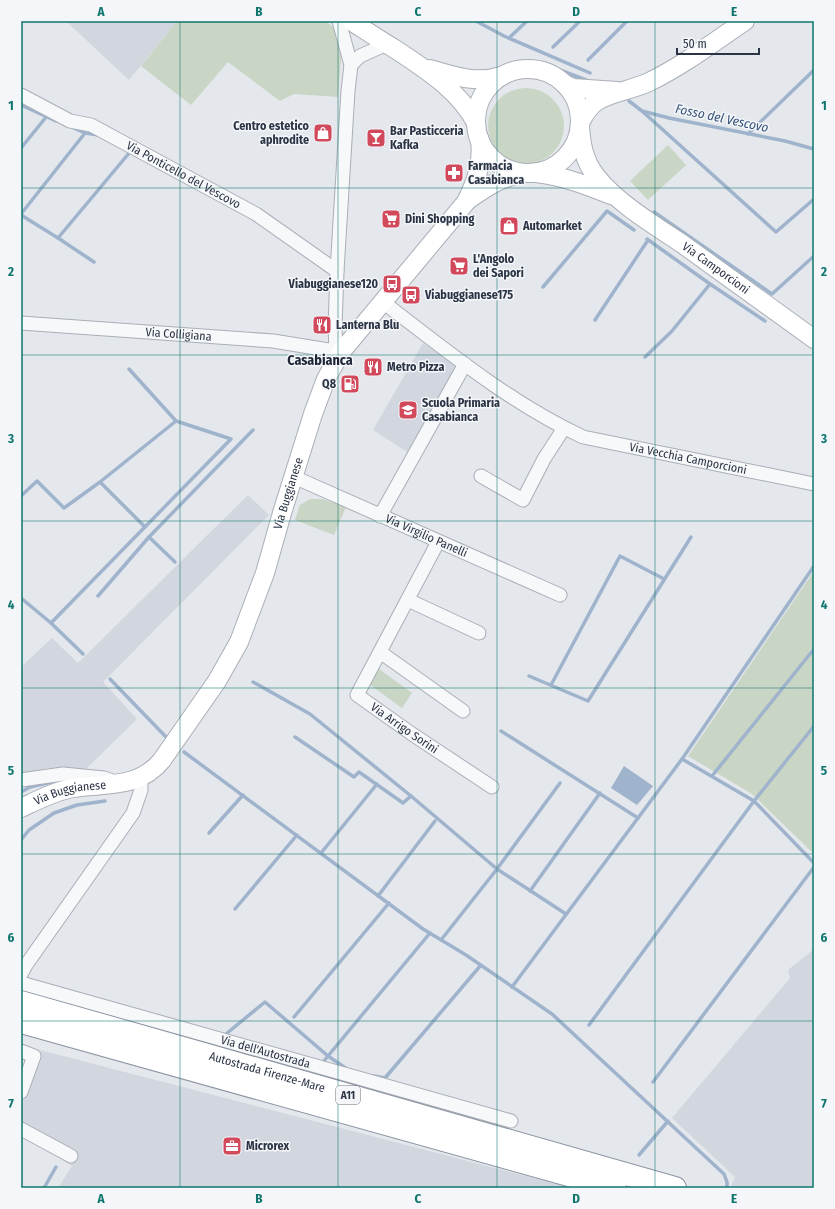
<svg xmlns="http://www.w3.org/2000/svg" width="835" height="1209" viewBox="0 0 835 1209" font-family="'Fira Sans Condensed',sans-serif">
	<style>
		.built { fill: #d2d6de }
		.green { fill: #c9d6c5 }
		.water { fill: #9fb4cc }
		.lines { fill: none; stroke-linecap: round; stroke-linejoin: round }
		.stream { stroke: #9fb4cc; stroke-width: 3.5 }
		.street-casing { stroke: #a9aeb7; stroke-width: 15 }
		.secondary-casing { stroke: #a9aeb7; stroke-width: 20 }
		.highway-casing { stroke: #8b94a3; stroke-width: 24 }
		.street { stroke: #f7f8fa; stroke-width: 13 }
		.secondary { stroke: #fff; stroke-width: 18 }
		.highway { stroke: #fff; stroke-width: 22 }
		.grid { fill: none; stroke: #0f766e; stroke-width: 1; stroke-opacity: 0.55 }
		.labels { text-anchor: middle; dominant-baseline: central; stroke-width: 3; stroke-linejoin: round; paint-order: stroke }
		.shield { fill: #f4f6f9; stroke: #676e7b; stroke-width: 1 }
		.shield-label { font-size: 11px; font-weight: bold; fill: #2b3445 }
		.poi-label { font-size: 12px; font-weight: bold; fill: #2b3445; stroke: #f4f6f9; text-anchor: start }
		.street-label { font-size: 12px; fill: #2b3445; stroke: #f4f6f9 }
		.water-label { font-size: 13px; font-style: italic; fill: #34527a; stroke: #f4f6f9 }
		.quarter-label { font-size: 14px; font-weight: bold; fill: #1d2536; stroke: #f4f6f9 }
		.neatline { fill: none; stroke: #0f766e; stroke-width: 1.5 }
		.grid-label { font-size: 13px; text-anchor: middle; font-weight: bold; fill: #0f766e }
	</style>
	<rect width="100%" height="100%" fill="#e4e7ec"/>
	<g class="built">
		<path d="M66,21H177L129,80Z"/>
		<path d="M423,343L457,366L409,453L373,430Z"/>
		<path d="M248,495L269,515L103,682L137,719L86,769L47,768L21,775V667L52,638L78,663Z"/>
		<path d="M814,949V1188H730L735,1177L672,1118L790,978L788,970Z"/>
		<path d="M40,1050L572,1188H58L72,1166L21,1134V1100Z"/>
	</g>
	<g class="green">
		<path d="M177,21H324L343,33L338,97L294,94L280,101L228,62L191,105L141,66Z"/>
		<circle cx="526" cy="126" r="38"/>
		<path d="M668,145L686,165L648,200L630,181Z"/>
		<path d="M310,499H322L346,507L334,535L295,520L300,505Z"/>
		<path d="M814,571V854L752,794L688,756Z"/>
		<path d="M379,669L412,693L402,708L369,684Z"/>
	</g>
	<path class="water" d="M624,766L653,786L637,805L611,788Z"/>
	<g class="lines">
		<g class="stream">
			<path d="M476,21L504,36L590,73"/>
			<path d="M509,38L527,21"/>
			<path d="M553,47L580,21"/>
			<path d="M588,60L627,21"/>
			<path d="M500,69L532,63L552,67L586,80"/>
			<path d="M629,101L642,111L669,118L785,141L814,149"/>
			<path d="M21,105L56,121"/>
			<path d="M642,111L776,232L814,199"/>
			<path d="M69,126L85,133L99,135"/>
			<path d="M748,134L814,70"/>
			<path d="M21,148L47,116"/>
			<path d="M654,212L772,294L814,256"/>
			<path d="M21,214L85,133"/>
			<path d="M21,215L58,238L94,262"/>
			<path d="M58,238L130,152"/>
			<path d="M647,239L710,284L765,321"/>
			<path d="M543,287L607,211L634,230"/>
			<path d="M595,320L648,240"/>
			<path d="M645,357L672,331L710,284"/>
			<path d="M100,482L145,527"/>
			<path d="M21,496L37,481L64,508L100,482L176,421"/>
			<path d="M149,537L175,562"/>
			<path d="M98,596L149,537L253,430"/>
			<path d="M21,598L51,623L83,654"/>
			<path d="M51,623L231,439L176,421L129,369"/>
			<path d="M529,676L588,701L691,537"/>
			<path d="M110,679L168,739"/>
			<path d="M253,682L310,714L411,796L497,869L566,914"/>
			<path d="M551,685L620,556L664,579"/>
			<path d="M501,731L638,818"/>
			<path d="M295,737L354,777L359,772L403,803L411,796"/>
			<path d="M184,752L423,929L466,955L552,1014L724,1174L727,1182V1188"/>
			<path d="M682,759L754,801L814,863"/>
			<path d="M712,776L814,649"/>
			<path d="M21,792L30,787L52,782"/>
			<path d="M209,833L243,795"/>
			<path d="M21,840L29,830L54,813L77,805L105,801"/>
			<path d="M321,853L377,784"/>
			<path d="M530,891L600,793"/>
			<path d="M378,896L435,821"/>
			<path d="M235,909L297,835"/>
			<path d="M441,940L497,869L560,783"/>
			<path d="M512,987L682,759L814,566"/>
			<path d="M294,1017L389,903"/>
			<path d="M589,1025L754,801L814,726"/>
			<path d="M226,1034L265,1002L328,1056L347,1069"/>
			<path d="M323,1062L430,933"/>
			<path d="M374,1076L385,1078L481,965"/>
			<path d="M653,1082L814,867"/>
			<path d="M639,1155L668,1121"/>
			<path d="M44,1188L56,1167"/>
		</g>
		<g class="street-casing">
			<g id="street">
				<path d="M351,65L360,56L387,44"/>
				<path id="s1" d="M21,95L70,121L91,125L256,214L337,271"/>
				<path id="s2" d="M383,302C447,351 510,403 583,437L814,484"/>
				<path id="s3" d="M21,323L273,341L341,352"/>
				<path d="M336,352L335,327L337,271L348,91L351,65L339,21"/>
				<path d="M481,476L523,500L544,459L564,428"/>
				<path id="s4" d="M294,477L560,595"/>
				<path d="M380,516L465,364"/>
				<path id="s5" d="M438,542L357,695L412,734L492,787"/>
				<path d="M408,600L479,633"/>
				<path d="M380,652L463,711"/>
				<path d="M21,780L63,774L104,778L110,780"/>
				<path d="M21,974L26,965L133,813L141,790V778"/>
				<path id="s6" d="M21,983L511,1121"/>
				<path d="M21,1051L34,1056L21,1092"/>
				<path d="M21,1129L71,1156"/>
			</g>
		</g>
		<g class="secondary-casing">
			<g id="secondary">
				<path d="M351,21C365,30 380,40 395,49C425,69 459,90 476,123"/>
				<circle cx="528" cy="121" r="52"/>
				<path d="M430,69C453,76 477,84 501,76"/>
				<path d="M564,84L573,88L617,91"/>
				<path d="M580,123C584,115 589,106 597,101C612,92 632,90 649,82C682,66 714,42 745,21"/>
				<path id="s7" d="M580,125C581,144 584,161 596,176C616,202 654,225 681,243C726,275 770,307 814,339"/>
				<path d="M536,173C563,176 586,185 611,195"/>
				<path d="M468,200C488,186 500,178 523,173"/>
				<path id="s8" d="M21,808C38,800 55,791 73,788C105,783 139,789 162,760L217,681L239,642L265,573L282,513L313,414L326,379L341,352L466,202C476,182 483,163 480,140"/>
			</g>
		</g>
		<g class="highway-casing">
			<g id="highway">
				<path id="s9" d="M21,1002L675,1188"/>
				<path d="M21,1022L615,1188"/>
			</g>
		</g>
		<use href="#street" class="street"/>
		<use href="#secondary" class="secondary"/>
		<use href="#highway" class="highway"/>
	</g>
	<path class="grid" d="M180,21V1188M338,21V1188M497,21V1188M655,21V1188M21,188H814M21,355H814M21,521H814M21,688H814M21,854H814M21,1021H814"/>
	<defs>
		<g id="shop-square" transform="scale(1)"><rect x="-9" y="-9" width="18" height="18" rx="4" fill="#d1495b" stroke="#f4f6f9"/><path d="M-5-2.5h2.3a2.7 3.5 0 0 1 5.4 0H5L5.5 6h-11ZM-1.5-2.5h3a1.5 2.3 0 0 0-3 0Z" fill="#fff"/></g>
		<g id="bar-square" transform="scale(1)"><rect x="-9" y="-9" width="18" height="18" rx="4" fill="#d1495b" stroke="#f4f6f9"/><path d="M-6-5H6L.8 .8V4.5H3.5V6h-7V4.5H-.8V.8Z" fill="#fff"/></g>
		<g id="pharmacy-square" transform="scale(1)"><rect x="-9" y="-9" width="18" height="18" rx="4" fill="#d1495b" stroke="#f4f6f9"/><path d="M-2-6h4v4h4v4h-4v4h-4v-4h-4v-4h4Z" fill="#fff"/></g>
		<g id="supermarket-square" transform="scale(1)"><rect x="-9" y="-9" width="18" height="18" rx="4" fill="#d1495b" stroke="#f4f6f9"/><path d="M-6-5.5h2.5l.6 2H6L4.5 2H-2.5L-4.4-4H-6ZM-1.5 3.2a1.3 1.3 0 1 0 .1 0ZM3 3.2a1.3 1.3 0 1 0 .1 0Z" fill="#fff"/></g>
		<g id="bus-square" transform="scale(1)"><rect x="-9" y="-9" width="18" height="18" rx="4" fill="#d1495b" stroke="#f4f6f9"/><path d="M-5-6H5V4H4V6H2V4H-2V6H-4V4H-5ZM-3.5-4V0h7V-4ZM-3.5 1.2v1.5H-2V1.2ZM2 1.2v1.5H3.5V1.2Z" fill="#fff"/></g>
		<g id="restaurant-square" transform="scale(1)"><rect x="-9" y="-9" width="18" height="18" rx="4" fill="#d1495b" stroke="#f4f6f9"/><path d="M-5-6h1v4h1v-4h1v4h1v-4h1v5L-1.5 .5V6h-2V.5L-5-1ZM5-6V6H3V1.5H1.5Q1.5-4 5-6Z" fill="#fff"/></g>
		<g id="fuel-square" transform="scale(1)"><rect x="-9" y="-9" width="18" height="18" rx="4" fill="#d1495b" stroke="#f4f6f9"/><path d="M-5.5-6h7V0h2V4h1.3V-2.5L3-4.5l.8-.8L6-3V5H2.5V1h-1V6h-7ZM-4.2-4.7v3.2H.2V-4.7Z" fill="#fff"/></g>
		<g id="school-square" transform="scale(1)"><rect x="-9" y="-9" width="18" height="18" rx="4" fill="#d1495b" stroke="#f4f6f9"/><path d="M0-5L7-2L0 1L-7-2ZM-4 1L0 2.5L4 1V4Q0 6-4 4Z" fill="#fff"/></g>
		<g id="office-square" transform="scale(1)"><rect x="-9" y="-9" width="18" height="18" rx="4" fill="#d1495b" stroke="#f4f6f9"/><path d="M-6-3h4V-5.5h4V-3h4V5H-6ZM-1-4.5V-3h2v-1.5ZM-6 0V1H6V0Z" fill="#fff"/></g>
	</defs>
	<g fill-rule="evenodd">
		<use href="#shop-square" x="323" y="133"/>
		<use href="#bar-square" x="376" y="138"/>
		<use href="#pharmacy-square" x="454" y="173"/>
		<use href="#supermarket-square" x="391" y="219"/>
		<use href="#shop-square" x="509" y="226"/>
		<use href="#supermarket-square" x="459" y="266"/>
		<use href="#bus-square" x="392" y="284"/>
		<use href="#bus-square" x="411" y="295"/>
		<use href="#restaurant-square" x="322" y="325"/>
		<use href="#restaurant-square" x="373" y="367"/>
		<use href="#fuel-square" x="350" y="384"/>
		<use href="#school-square" x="408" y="410"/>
		<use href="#office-square" x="232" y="1146"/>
	</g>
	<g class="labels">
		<rect class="shield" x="336" y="1086" width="24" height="18" rx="3"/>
		<g class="shield-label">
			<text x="348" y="1095">A11</text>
		</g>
		<g class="poi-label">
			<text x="309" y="126" text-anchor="end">Centro estetico<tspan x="309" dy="14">aphrodite</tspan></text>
			<text x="390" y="131">Bar Pasticceria<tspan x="390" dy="14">Kafka</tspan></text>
			<text x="468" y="166">Farmacia<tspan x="468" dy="14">Casabianca</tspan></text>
			<text x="405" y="219">Dini Shopping</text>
			<text x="523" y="226">Automarket</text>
			<text x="473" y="259">L'Angolo<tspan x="473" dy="14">dei Sapori</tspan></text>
			<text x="378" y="284" text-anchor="end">Viabuggianese120</text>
			<text x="425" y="295">Viabuggianese175</text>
			<text x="336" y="325">Lanterna Blu</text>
			<text x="387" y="367">Metro Pizza</text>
			<text x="336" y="384" text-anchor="end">Q8</text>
			<text x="422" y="403">Scuola Primaria<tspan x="422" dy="14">Casabianca</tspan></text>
			<text x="246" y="1146">Microrex</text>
		</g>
		<g class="street-label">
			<text stroke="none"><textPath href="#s1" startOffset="182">Via Ponticello del Vescovo</textPath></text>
			<text stroke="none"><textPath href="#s7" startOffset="206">Via Camporcioni</textPath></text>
			<text stroke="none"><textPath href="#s3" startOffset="158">Via Colligiana</textPath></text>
			<text stroke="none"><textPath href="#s2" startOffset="349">Via Vecchia Camporcioni</textPath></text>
			<text stroke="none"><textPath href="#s8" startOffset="450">Via Buggianese</textPath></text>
			<text stroke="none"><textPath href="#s4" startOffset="145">Via Virgilio Panelli</textPath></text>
			<text stroke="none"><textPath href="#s5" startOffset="231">Via Arrigo Sorini</textPath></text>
			<text stroke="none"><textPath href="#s8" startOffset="52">Via Buggianese</textPath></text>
			<text stroke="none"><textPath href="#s6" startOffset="254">Via dell'Autostrada</textPath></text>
			<text stroke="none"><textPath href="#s9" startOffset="256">Autostrada Firenze-Mare</textPath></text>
		</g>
		<g class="water-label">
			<text transform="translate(722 118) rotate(12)">Fosso del Vescovo</text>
		</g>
		<g class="quarter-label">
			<text x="320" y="360">Casabianca</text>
		</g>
	</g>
	<rect width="835" height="1209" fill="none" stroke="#f4f6f9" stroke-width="44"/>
	<path d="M677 48v6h82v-6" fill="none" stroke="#2b3445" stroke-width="2"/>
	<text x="683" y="48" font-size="12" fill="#2b3445" stroke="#f4f6f9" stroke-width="3" paint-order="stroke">50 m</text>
	<rect x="22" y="22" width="791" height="1165" class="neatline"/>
	<g class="grid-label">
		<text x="101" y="16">A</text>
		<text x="259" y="16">B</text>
		<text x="418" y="16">C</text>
		<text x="576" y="16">D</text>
		<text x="734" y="16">E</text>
		<text x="11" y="110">1</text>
		<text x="824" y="110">1</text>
		<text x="11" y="276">2</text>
		<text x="824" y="276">2</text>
		<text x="11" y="443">3</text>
		<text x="824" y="443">3</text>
		<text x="11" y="609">4</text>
		<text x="824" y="609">4</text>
		<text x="11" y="775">5</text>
		<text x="824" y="775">5</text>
		<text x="11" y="942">6</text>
		<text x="824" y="942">6</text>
		<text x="11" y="1108">7</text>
		<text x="824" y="1108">7</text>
		<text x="101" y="1203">A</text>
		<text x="259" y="1203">B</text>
		<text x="418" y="1203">C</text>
		<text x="576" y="1203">D</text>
		<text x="734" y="1203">E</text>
	</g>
</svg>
